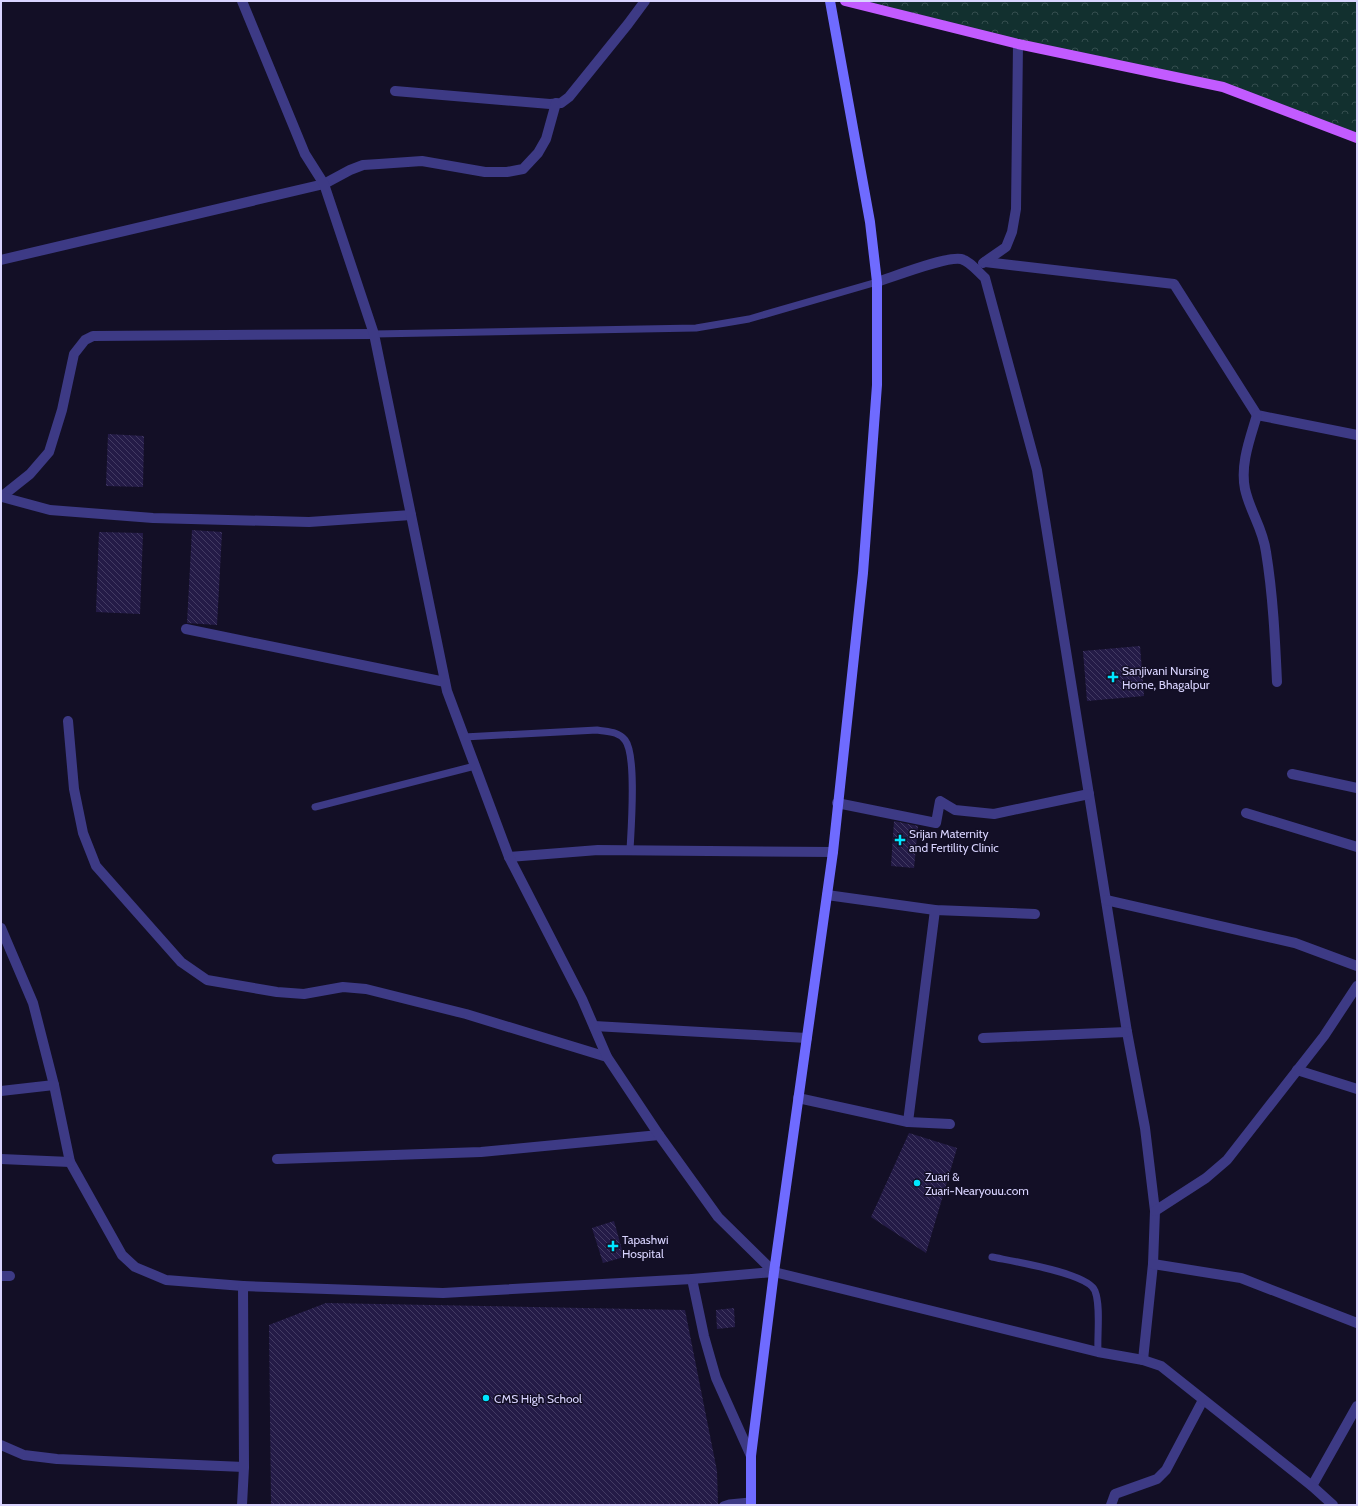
<svg xmlns="http://www.w3.org/2000/svg" width="1358" height="1506" viewBox="0 0 1358 1506" font-family="Cabin,sans-serif">
	<style>
		.park { fill: url(#park-crowns) }
		.building { fill: url(#building-back-hatch) }
		.lines { fill: none; stroke-linecap: round; stroke-linejoin: round }
		.service { stroke: #3d3a85; stroke-width: 7 }
		.minor { stroke: #3d3a85; stroke-width: 10 }
		.tertiary { stroke: #3d3a85; stroke-width: 10 }
		.secondary { stroke: #6f6bff; stroke-width: 10 }
		.primary { stroke: #c25bff; stroke-width: 10 }
		.poi-dot { fill: #00e5ff; stroke: #130f26; stroke-width: 1.5 }
		.labels { text-anchor: middle; dominant-baseline: central; stroke-width: 3; stroke-linejoin: round; paint-order: stroke }
		.poi-label { font-size: 12px; fill: #d9d4ff; stroke: #130f26; text-anchor: start }
	</style>
	<defs>
		<pattern id="park-crowns" width="20" height="18" patternUnits="userSpaceOnUse"><rect width="20" height="18" fill="#12302f"/><path d="M2 6a3 3 0 1 1 6 0M12 15a3 3 0 1 1 6 0" fill="none" stroke="#344d4e"/></pattern>
		<pattern id="building-back-hatch" width="6" height="6" patternUnits="userSpaceOnUse"><rect width="6" height="6" fill="#241b47"/><path d="M-1 5l2 2M0 0l6 6M5-1l2 2" fill="none" stroke="#433b63"/></pattern>
	</defs>
	<rect width="100%" height="100%" fill="#130f26"/>
	<path class="park" d="M845,1H1357V138L1223,87Z"/>
	<g class="building">
		<path d="M108,434L144,436L143,487L106,486Z"/>
		<path d="M192,530L222,532L217,625L187,623Z"/>
		<path d="M99,532L143,533L140,614L96,612Z"/>
		<path d="M1140,646L1144,696L1087,701L1083,651Z"/>
		<path d="M894,821L918,826L914,868L891,866Z"/>
		<path d="M909,1133L957,1148L926,1253L871,1217Z"/>
		<path d="M614,1221L624,1257L603,1263L592,1228Z"/>
		<path d="M326,1303L685,1310L717,1471L718,1505H271L269,1325Z"/>
		<path d="M734,1308L735,1327L717,1329L716,1310Z"/>
	</g>
	<g class="lines">
		<g class="service">
			<path d="M374,334L696,328L749,319L877,282"/>
			<path d="M464,737L597,730C607,732 618,731 625,740C637,755 631,829 630,850"/>
			<path d="M315,807L475,766"/>
			<path d="M992,1257C1011,1261 1089,1273 1095,1291C1101,1306 1097,1335 1098,1352"/>
			<path d="M723,1505L729,1503L750,1501"/>
		</g>
		<g class="minor">
			<path d="M395,91L550,104L561,103L569,97L628,24L645,1"/>
			<path d="M1,260L324,184L350,170L363,165L379,164L422,161L485,172H507L523,169L538,153L546,139L556,103"/>
			<path d="M985,262L1174,284L1257,415L1357,435"/>
			<path d="M983,263L1006,247L1012,232L1016,209L1018,44"/>
			<path d="M877,282C893,277 946,256 961,259C970,261 978,272 985,278L1037,470L1127,1032L1145,1128L1155,1211L1153,1264L1143,1360"/>
			<path d="M1257,415C1250,439 1240,464 1245,489C1250,512 1263,528 1266,552C1273,595 1275,638 1277,682"/>
			<path d="M1,497L30,474L49,452L62,410L74,354L85,340L93,336L374,334"/>
			<path d="M2,497L50,510L153,518L309,522L411,515"/>
			<path d="M186,629L445,682"/>
			<path d="M68,721L74,789L83,833L96,866L181,962L207,980L277,992L304,994L343,987L366,989L466,1014L607,1057"/>
			<path d="M1292,774L1357,788"/>
			<path d="M837,803L936,823L940,801L955,810L994,814L1089,794"/>
			<path d="M1246,813L1357,847"/>
			<path d="M509,857L598,850L833,852"/>
			<path d="M827,895L935,910L1035,914"/>
			<path d="M1106,900L1295,943L1357,966"/>
			<path d="M1,928L33,1003L54,1085L70,1162L122,1255L135,1267L166,1280L243,1286"/>
			<path d="M594,1026L807,1038"/>
			<path d="M983,1038L1127,1032"/>
			<path d="M1297,1070L1357,1089"/>
			<path d="M1,1091L54,1085"/>
			<path d="M798,1098L908,1122L950,1124"/>
			<path d="M908,1122L935,910"/>
			<path d="M1,1159L70,1162"/>
			<path d="M277,1159L481,1152L659,1135"/>
			<path d="M1155,1211L1206,1178L1227,1160L1324,1036L1357,986"/>
			<path d="M1153,1264L1241,1278L1357,1323"/>
			<path d="M1,1276H10"/>
			<path d="M692,1279L704,1336L716,1378L751,1456"/>
			<path d="M1,1445L24,1455L57,1459L244,1467"/>
			<path d="M1312,1486L1357,1406"/>
			<path d="M242,1505L244,1467L243,1286L443,1293L692,1279L774,1272"/>
			<path d="M1111,1505L1115,1494L1157,1479L1166,1470L1203,1400"/>
		</g>
		<path class="tertiary" d="M242,1L305,154L324,184L374,334L447,691L509,857L582,999L607,1057L659,1135L718,1217L774,1272L1098,1352L1143,1360L1161,1366L1312,1486L1333,1505"/>
		<path class="secondary" d="M751,1505V1456L774,1272L833,852L863,573L877,385V282L870,222L830,1"/>
		<path class="primary" d="M845,1L1018,44L1223,87L1357,138"/>
	</g>
	<g class="poi-dot">
		<path d="M1111 671h4v4h4v4h-4v4h-4v-4h-4v-4h4z"/>
		<path d="M898 834h4v4h4v4h-4v4h-4v-4h-4v-4h4z"/>
		<circle cx="917" cy="1183" r="4"/>
		<path d="M611 1240h4v4h4v4h-4v4h-4v-4h-4v-4h4z"/>
		<circle cx="486" cy="1398" r="4"/>
	</g>
	<g class="labels">
		<g class="poi-label">
			<text x="1122" y="670">Sanjivani Nursing<tspan x="1122" dy="14">Home, Bhagalpur</tspan></text>
			<text x="909" y="833">Srijan Maternity<tspan x="909" dy="14">and Fertility Clinic</tspan></text>
			<text x="925" y="1176">Zuari &amp;<tspan x="925" dy="14">Zuari-Nearyouu.com</tspan></text>
			<text x="622" y="1239">Tapashwi<tspan x="622" dy="14">Hospital</tspan></text>
			<text x="494" y="1398">CMS High School</text>
		</g>
	</g>
	<rect width="1358" height="1506" fill="none" stroke="#d9d4ff" stroke-width="4"/>
</svg>
